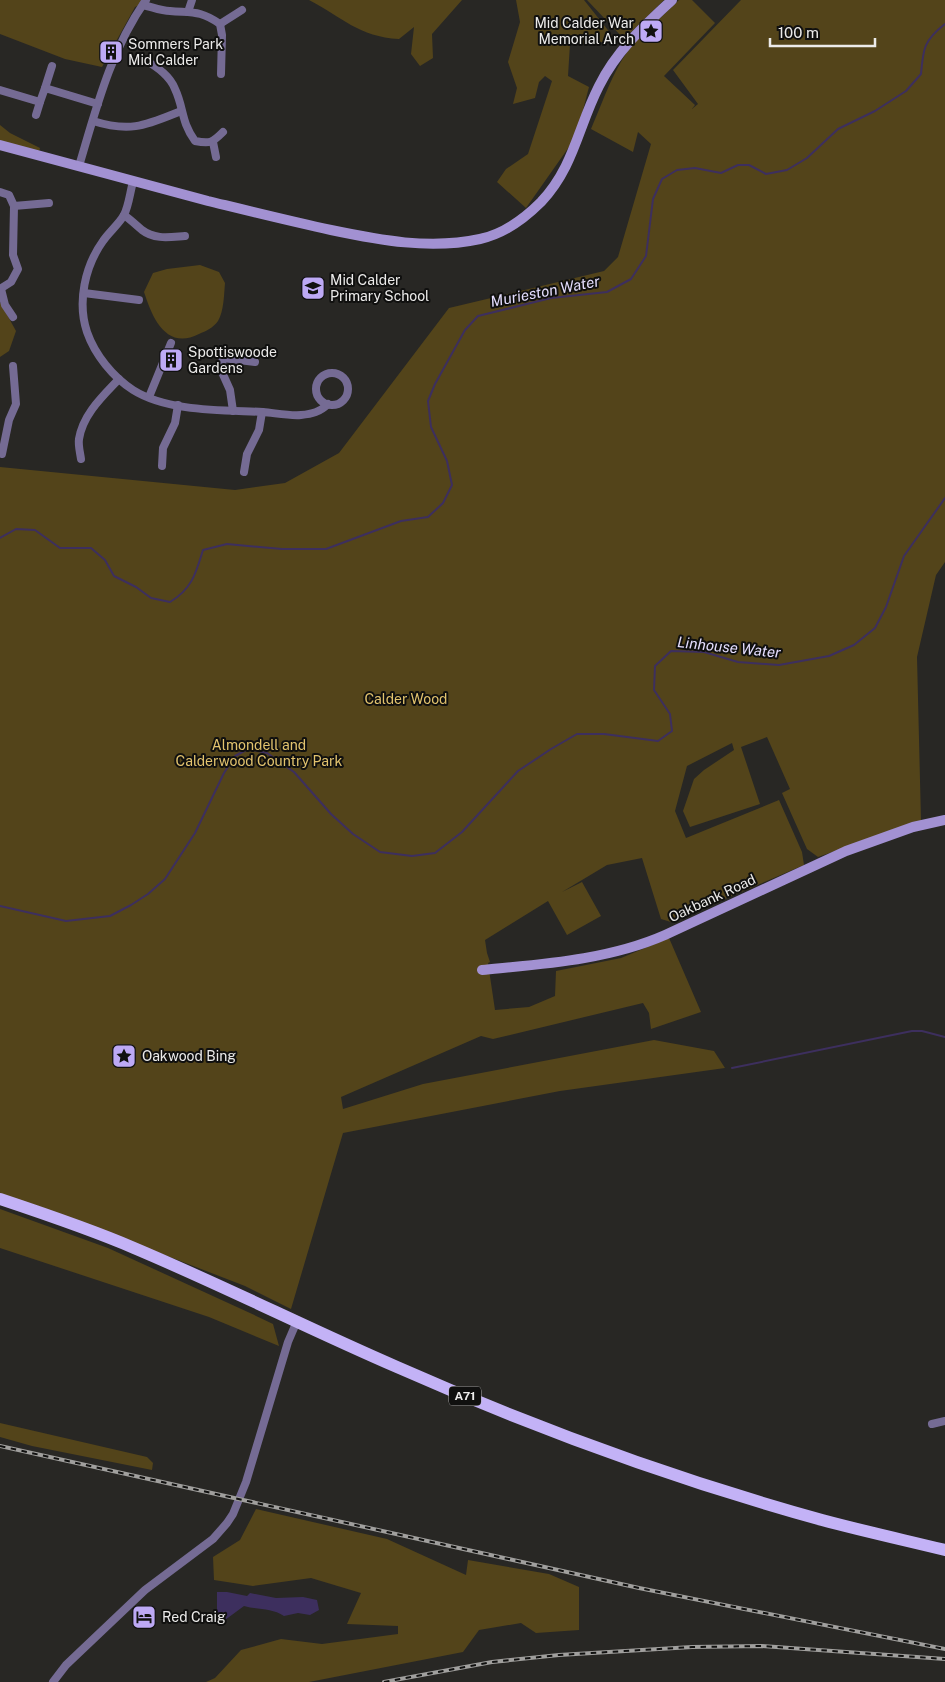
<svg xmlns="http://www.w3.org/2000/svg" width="945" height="1682" viewBox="0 0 945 1682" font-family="'Public Sans',sans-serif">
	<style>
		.green { fill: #53441a }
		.water { fill: #3d2f5e }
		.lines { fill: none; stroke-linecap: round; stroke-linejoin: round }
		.stream { stroke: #3d2f5e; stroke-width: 2 }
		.street { stroke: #756b94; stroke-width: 8 }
		.secondary { stroke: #a291d2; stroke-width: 10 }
		.primary { stroke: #c3b2f6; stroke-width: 12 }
		.rail-casing { stroke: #a09f9d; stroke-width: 4 }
		.rail { stroke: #10100f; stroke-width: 2; stroke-dasharray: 5.5; stroke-linecap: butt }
		.labels { text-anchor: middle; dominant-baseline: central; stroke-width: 4; stroke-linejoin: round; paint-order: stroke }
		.shield { fill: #10100f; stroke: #aaa9a8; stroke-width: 1 }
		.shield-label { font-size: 12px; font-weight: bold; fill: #ecebea }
		.poi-label { font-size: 14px; fill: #ecebea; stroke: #10100f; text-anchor: start }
		.park-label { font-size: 14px; fill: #e2c36e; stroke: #10100f }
		.street-label { font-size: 14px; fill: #ecebea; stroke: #10100f }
		.water-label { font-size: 15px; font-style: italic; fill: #e4ddfd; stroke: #10100f }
	</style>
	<rect width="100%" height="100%" fill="#282724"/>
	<g class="green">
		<path d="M0,0H151L135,7L102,67L65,59L0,34Z"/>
		<path d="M309,0H462L432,34L433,58L420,66L411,54L414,27L399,39C359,37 342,17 309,0Z"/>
		<path d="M516,0H584L615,39L594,44H570L568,76L589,87L576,137L526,208L497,182L506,169L528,154L552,81L545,76L539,82L535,98L513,104L517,88L508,62L520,22Z"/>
		<path d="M587,0H664L624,39Z"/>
		<path d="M679,0H692L715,23L664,76L695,105L692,109L698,104L673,70L741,0H945V562L936,575L917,657L921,821L818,857L807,849L782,793L790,789L767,737L741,747L760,804L690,827L683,811L694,779L704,770L734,750L732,743L687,766L675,811L686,838L779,800L802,852L804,865L671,922L661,919L642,858L607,865L562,892L582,882L601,916L567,935L548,901L485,940L487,953L490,962L488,963L495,1010L529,1007L555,996L556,971L621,958L669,938L701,1012L651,1029L649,1013L643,1003L493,1039L481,1036L341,1097L343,1109L423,1084L654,1040L714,1051L725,1068L560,1091L343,1133L291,1309L245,1286L38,1206L0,1194V467L235,490L285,483L339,453L449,308L604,271L618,257L651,144L638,132L633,152L591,129C606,95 617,56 645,32H649L652,29V26Z"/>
		<path d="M0,125L10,133L40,148L39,152L0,142Z"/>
		<path d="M200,265L219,272L225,283C224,294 224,311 218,321C213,328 206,331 199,334C166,351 152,317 144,292L153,273L167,269Z"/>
		<path d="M0,302L16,331L9,351L0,357Z"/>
		<path d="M0,1209L108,1248L250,1313L273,1324L279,1346L209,1317L0,1248Z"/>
		<path d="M0,1423L147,1457L153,1463L152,1470L32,1446L0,1437Z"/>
		<path d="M256,1509L387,1539L466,1575L468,1560L549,1574L579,1587V1630L536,1633L521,1623L479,1630L463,1652L309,1682H206L215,1678L241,1650L281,1639L322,1644L398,1634V1626L347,1624L361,1593L311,1578L253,1586L214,1580L213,1557L240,1540Z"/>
	</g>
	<path class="water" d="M217,1592H227L247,1596L250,1593L276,1598L303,1597L317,1600L319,1610L310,1615L298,1613L284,1616C272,1608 258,1610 244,1606L225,1620H220L217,1616Z"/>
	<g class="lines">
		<g class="stream">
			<path d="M0,538L16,529L35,530L60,548H91L105,560L114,576L136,587L151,598L170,602C192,589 196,573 203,550L227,544L282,549H326L401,521L428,517L443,503L452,485L447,461L431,427L428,401L435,384L465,330L478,316L551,298L607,292L631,279L646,256L653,199L662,179L677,170L695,168L721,173L738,165H749L766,174L787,170L807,158L838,129L875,111L906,91L921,74C923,49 924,40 945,24"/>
			<path d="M0,906L66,921L110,916L131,905L148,894L165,879L195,833L224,773L235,756L248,749L267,753L294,772L331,814L353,834L380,852L412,856L435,853L462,832L518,771L551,749L577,734H604L658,741L672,731L670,714L654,690L655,666L671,651L704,652L738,662L779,665L829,656L854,645L875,628L886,607L904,556L945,498"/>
			<path d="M732,1068L912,1031H922L945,1037"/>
		</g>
		<g class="street">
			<path d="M143,5C152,7 161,11 170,11C192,13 200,10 220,24L222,35L221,74"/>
			<path d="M188,12L192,0"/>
			<path d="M220,24L242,10"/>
			<path d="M147,61C158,68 170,76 175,89C184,108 181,122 195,141C210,144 212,143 223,132"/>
			<path d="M45,88L52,66"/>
			<path d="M0,90L40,102L45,88L98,104"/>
			<path d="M36,115L40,102"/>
			<path d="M93,121C131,133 146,125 181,111"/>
			<path d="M213,142L216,157"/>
			<path d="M79,166C96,109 111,49 146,0"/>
			<path d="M133,182C130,192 129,205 124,215C119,224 109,232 103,241C85,266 77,302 87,332C95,355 113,377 133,390C168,412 223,410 263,412C275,413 289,416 301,415C312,414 320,412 328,404"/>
			<path d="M0,192L9,195L14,206L13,255L18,269L11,282L0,289"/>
			<path d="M14,206L49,203"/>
			<path d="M124,215C131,220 136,225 142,230C155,240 170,237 185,236"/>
			<path d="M1,289L5,305L13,317"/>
			<path d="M84,293L139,300"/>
			<circle cx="332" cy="389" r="16"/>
			<path d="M149,397L171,343"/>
			<path d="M233,411L230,390L221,370L223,358L255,362"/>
			<path d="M2,454L9,420L16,404L13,366"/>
			<path d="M81,459C80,452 78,445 79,439C83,414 103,396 119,379"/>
			<path d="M162,466L163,448L175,423L178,405"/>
			<path d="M244,472L247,454L259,430L262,412"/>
			<path d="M932,1424L945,1421"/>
			<path d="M53,1682L66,1665L145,1590L213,1539L227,1523L233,1514L246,1482L288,1342L297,1321"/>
		</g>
		<g class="secondary">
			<path d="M0,145C69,164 139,182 208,201C249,211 289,221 331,230C379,240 430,250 480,239C503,234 524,219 541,202C574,167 578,127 599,86C617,50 643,27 672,0"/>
			<path d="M482,970C543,964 608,960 665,935L846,851L913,827L945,820"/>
		</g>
		<path class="primary" d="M0,1199C45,1214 90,1229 134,1248C222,1285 309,1329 397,1367C535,1428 677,1480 822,1520C863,1531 904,1540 945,1550"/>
		<g class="rail-casing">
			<g id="rail">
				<path d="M0,1446L639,1588L945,1649"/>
				<path d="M384,1682L492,1662L559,1655L692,1647L762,1646L945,1659"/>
			</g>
		</g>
		<use href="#rail" class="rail"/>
	</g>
	<defs>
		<g id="sight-square" transform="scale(1.25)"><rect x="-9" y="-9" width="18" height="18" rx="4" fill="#bda9f5" stroke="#10100f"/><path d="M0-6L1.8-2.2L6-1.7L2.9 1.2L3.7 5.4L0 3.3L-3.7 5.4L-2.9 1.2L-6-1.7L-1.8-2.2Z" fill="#111"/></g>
		<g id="building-square" transform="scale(1.25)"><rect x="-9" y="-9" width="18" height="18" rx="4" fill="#bda9f5" stroke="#10100f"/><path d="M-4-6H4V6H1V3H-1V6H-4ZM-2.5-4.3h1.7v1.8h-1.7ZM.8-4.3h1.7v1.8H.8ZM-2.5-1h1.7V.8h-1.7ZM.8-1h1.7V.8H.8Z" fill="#111"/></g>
		<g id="school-square" transform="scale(1.25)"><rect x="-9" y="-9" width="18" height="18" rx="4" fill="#bda9f5" stroke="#10100f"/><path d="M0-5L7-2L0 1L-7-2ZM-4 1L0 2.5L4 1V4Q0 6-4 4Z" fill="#111"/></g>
		<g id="hotel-square" transform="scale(1.25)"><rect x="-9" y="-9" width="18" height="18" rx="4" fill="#bda9f5" stroke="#10100f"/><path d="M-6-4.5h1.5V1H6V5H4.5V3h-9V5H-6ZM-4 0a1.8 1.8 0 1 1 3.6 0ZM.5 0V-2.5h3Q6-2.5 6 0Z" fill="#111"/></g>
	</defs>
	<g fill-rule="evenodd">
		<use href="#sight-square" x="651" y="31"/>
		<use href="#building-square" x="111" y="52"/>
		<use href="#school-square" x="313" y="288"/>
		<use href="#building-square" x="171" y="360"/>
		<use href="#sight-square" x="124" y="1056"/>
		<use href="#hotel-square" x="144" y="1617"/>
	</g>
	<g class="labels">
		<rect class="shield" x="449" y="1386.5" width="32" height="19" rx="4"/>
		<g class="shield-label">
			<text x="465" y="1396">A71</text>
		</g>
		<g class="poi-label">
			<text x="634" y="23" text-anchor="end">Mid Calder War<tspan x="634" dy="16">Memorial Arch</tspan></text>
			<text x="128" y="44">Sommers Park<tspan x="128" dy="16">Mid Calder</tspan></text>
			<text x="330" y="280">Mid Calder<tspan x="330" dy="16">Primary School</tspan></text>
			<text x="188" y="352">Spottiswoode<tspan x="188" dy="16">Gardens</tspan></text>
			<text x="142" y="1056">Oakwood Bing</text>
			<text x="162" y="1617">Red Craig</text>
		</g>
		<g class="park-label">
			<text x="406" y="699">Calder Wood</text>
			<text x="259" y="745">Almondell and<tspan x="259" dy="16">Calderwood Country Park</tspan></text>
		</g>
		<g class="street-label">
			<text transform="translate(712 898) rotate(-25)">Oakbank Road</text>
		</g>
		<g class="water-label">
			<text transform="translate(545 291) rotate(-11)">Murieston Water</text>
			<text transform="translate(729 647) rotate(6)">Linhouse Water</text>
		</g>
	</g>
	<path d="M770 38v8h105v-8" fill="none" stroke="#ecebea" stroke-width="2.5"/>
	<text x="778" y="38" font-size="15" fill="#ecebea" stroke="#10100f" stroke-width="4" paint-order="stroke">100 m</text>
</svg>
